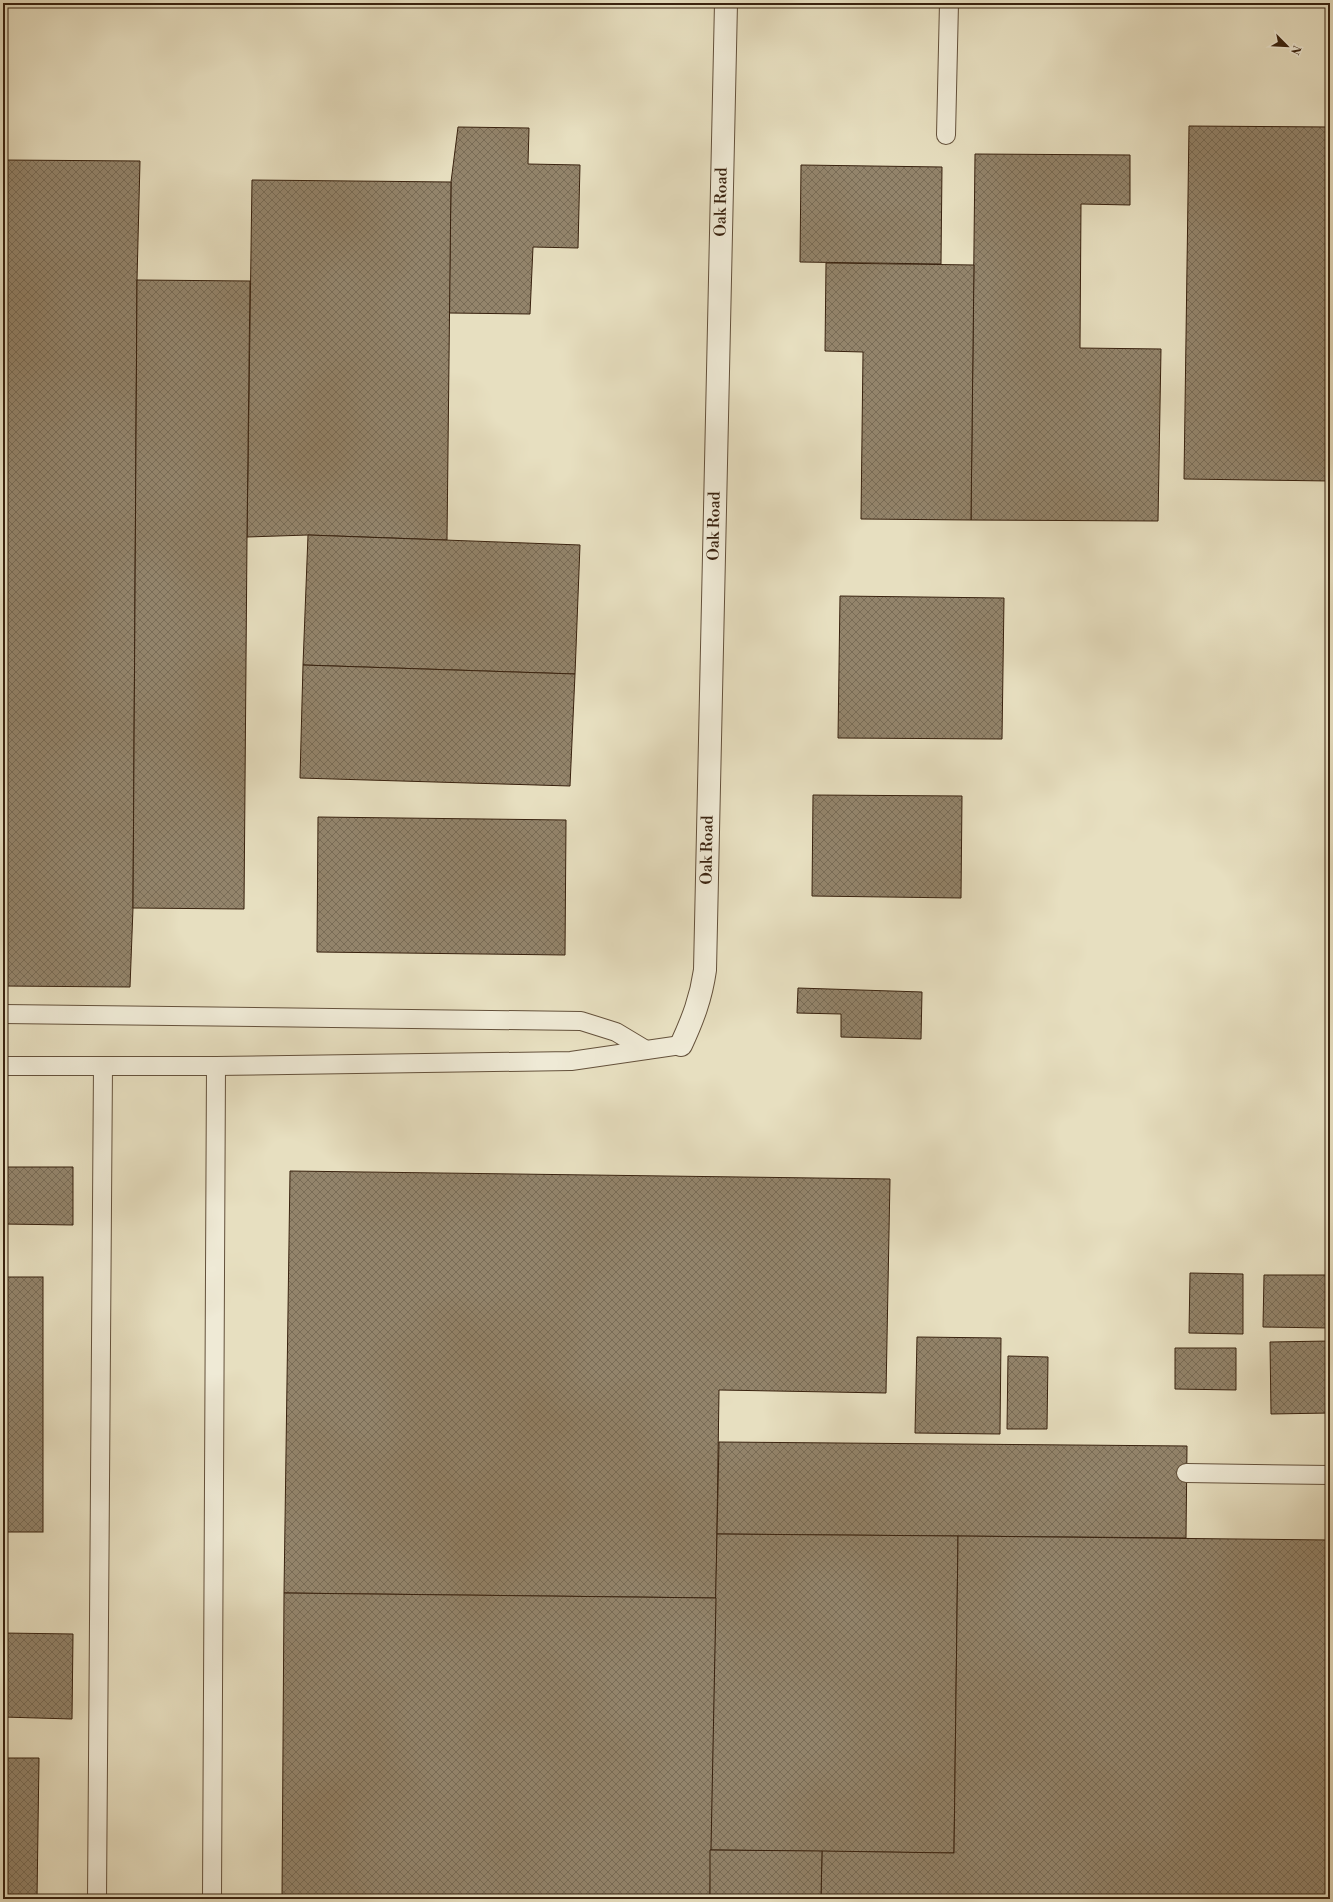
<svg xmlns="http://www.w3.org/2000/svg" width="1333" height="1902" viewBox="0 0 1333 1902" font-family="'Libre Bodoni',serif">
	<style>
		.building { fill: url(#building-cross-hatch); stroke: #39220f }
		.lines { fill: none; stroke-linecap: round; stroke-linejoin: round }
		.lane-casing { stroke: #64513b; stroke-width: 20 }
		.street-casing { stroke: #64513b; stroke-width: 24 }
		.lane { stroke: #efead6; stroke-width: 18 }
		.street { stroke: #efead6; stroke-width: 22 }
		.labels { text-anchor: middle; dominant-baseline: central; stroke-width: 3; stroke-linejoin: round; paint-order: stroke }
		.street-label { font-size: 16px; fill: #39220f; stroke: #efead6 }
	</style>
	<defs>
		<pattern id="building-cross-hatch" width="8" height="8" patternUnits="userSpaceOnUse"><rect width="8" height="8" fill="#93846b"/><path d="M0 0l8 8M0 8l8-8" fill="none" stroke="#796c56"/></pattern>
	</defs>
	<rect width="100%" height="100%" fill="#e7dfc0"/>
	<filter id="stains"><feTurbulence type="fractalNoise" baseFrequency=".005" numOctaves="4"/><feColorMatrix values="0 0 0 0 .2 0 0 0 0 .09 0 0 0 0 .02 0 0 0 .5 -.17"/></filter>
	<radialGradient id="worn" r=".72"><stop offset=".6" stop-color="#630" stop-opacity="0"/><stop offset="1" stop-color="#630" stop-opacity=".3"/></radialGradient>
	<g class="building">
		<path d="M1189,126L1330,127V481L1184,479Z"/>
		<path d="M458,127L529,128L528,164L580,165L578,248L533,247L530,314L449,313L451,182Z"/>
		<path d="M975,154L1130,155V205L1081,204L1080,348L1161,349L1158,521L971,520Z"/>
		<path d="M3,160L140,161L137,280L133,908L130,987L3,986Z"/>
		<path d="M801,165L942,167L941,264L800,262Z"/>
		<path d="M252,180L451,182L447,540L308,535L247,537Z"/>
		<path d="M826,263L974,265L971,520L861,519L863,352L825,351Z"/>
		<path d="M137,280L250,281L247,537L244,909L133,908Z"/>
		<path d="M308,535L580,545L575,674L303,665Z"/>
		<path d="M840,596L1004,598L1002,739L838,738Z"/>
		<path d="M303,665L575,674L570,786L300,778Z"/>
		<path d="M813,795L962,796L961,898L812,896Z"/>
		<path d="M318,817L566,820L565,955L317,952Z"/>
		<path d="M798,988L922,992L921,1039L841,1037V1014L797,1013Z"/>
		<path d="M3,1167H73V1225L3,1224Z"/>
		<path d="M290,1171L890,1179L886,1393L719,1390L716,1598L284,1593Z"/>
		<path d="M1190,1273L1243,1274V1334L1189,1333Z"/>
		<path d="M1264,1275H1330L1329,1328L1263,1327Z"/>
		<rect x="3" y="1277" width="40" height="255"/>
		<path d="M917,1337L1001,1338L1000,1434L915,1433Z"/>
		<path d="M1330,1341V1413L1271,1414L1270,1342Z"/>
		<path d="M1175,1348H1236V1390L1175,1389Z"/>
		<path d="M1008,1356L1048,1357L1047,1429H1007Z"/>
		<path d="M719,1442L1187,1446L1186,1538L717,1534Z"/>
		<path d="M717,1534L958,1536L954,1853L710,1850Z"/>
		<path d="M958,1536L1330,1540V1899H821L822,1851L954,1853Z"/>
		<path d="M284,1593L716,1598L710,1899H282Z"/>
		<path d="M3,1633L73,1634L72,1719L3,1717Z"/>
		<path d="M3,1758H39L37,1899H3Z"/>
		<path d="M710,1850L822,1851L821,1899H710Z"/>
	</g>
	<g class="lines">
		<g class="lane-casing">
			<g id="lane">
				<path d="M946,135L949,3"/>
				<path d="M3,1014L581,1021L616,1032L646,1050"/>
				<path d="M3,1066H216L571,1061L681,1045"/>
				<path d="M1186,1473L1330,1475"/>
				<path d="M97,1899L103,1066"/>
				<path d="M212,1899L216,1066"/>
			</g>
		</g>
		<g class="street-casing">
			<path id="street" d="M681,1045C693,1019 701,998 705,970L726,3"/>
		</g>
		<use href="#lane" class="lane"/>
		<use href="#street" class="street"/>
	</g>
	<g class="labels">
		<g class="street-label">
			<text transform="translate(721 202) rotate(-89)">Oak Road</text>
			<text transform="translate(714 526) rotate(-89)">Oak Road</text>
			<text transform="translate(707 850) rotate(-89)">Oak Road</text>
		</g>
	</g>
	<rect width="1333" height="1902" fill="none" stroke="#e7dfc0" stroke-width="16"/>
	<rect x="4" y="4" width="1325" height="1894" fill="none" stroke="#39220f" stroke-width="2"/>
	<rect x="8" y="8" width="1317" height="1886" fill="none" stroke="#39220f"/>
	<g transform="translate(1287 46) rotate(114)" stroke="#efead6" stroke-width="3" paint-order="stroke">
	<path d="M0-3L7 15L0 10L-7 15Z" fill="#39220f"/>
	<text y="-6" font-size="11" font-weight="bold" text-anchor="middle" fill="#39220f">N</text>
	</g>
	<rect width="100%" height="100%" filter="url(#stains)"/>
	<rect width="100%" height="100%" fill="url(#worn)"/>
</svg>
